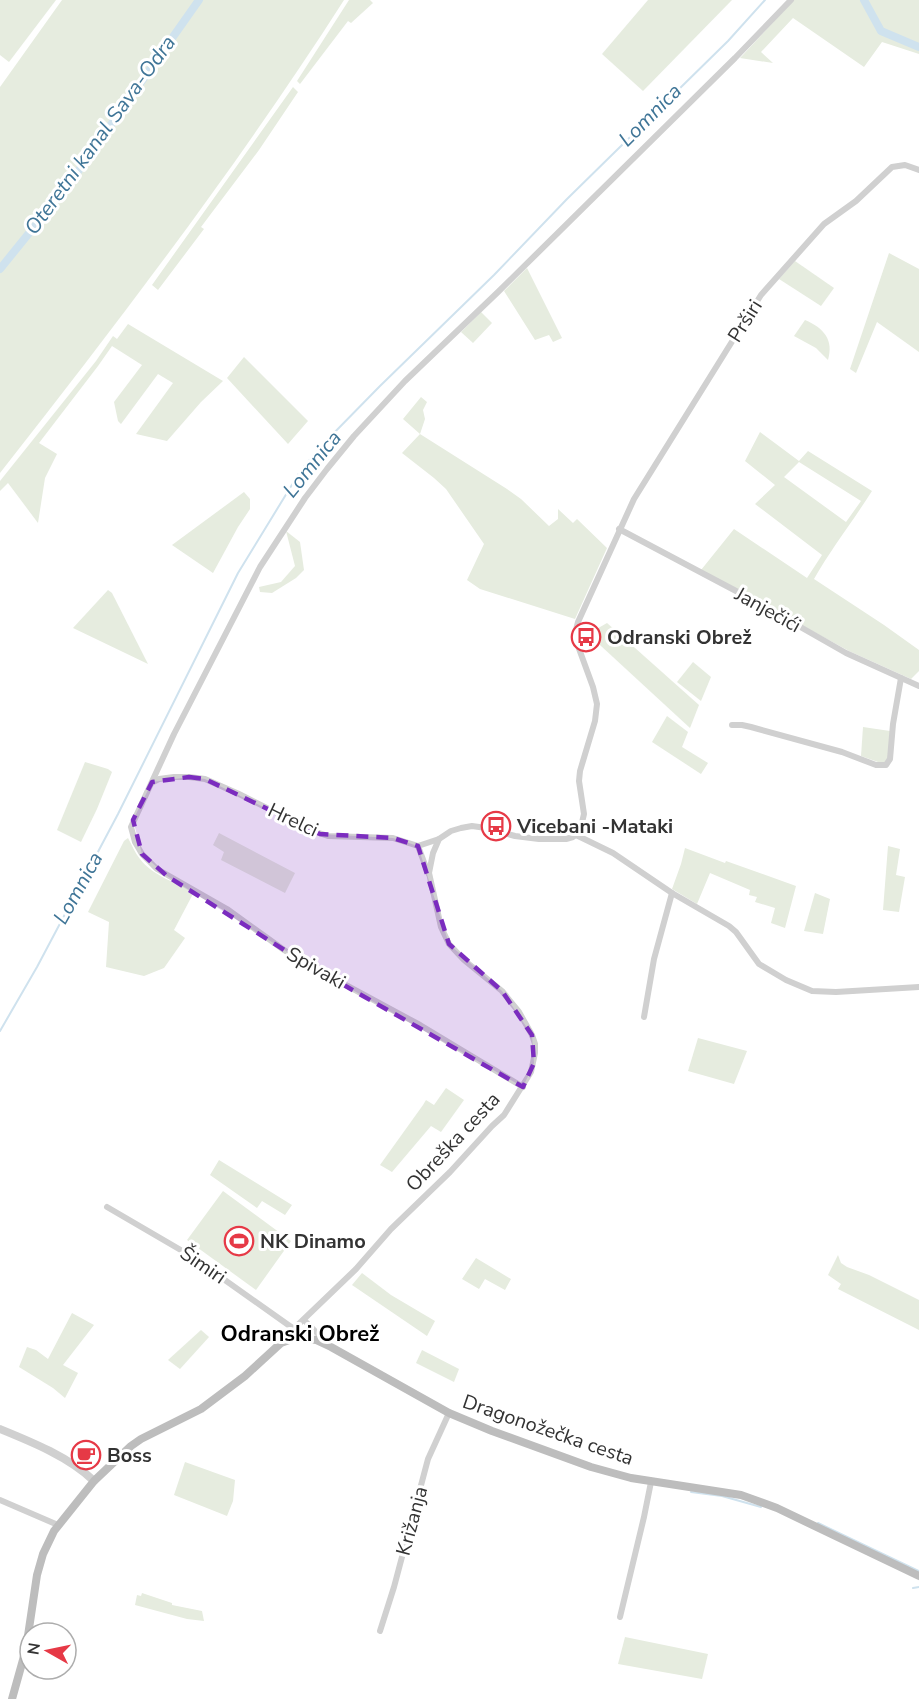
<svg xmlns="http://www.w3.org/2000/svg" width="919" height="1699" viewBox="0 0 919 1699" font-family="'Nunito Sans',sans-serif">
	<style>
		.green { fill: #e6ecdf; fill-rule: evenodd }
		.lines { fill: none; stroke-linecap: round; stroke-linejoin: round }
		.stream { stroke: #cfe2ee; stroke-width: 2 }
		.canal { stroke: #cfe2ee; stroke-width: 8 }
		.minor { stroke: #d0d0d0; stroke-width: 6 }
		.tertiary { stroke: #d0d0d0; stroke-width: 8 }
		.secondary { stroke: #bdbdbd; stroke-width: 8 }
		.marked { fill: #7b2cbf; fill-opacity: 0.2; stroke: #7b2cbf; stroke-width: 4.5; stroke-dasharray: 12 8; stroke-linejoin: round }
		.labels { text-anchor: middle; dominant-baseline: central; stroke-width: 6; stroke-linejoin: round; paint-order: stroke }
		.street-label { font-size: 20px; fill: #333; stroke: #fff }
		.poi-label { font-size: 20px; font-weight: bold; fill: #333; stroke: #fff; text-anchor: start }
		.water-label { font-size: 21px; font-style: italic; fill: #3f7597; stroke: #fff }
		.quarter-label { font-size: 22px; font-weight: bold; fill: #000; stroke: #fff }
	</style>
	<rect width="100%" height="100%" fill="#fff"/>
	<g class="green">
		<path d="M0,0H56L9,62L0,55Z"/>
		<path d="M62,0H344C239,164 120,320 0,473V87Z"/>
		<path d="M349,0H370L373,3L351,23L348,21L300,84L297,81Z"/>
		<path d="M648,0H732L643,91L602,54Z"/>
		<path d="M794,0H919V54L882,42L864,67L793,18L761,52L773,63L740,58Z"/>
		<path d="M293,87L298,92L259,150L201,227L204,229L158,290L152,285Z"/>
		<path d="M889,253L919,269V352L877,322L856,373L850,369Z"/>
		<path d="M795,261L834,288L821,306L779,279Z"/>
		<path d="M527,268L562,338L553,342L549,335L535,340L504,291Z"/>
		<path d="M481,312L492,323L473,343L461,332Z"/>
		<path d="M805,320C824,328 834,340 828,360L816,348L794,336Z"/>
		<path d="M128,324L223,381L201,402L167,441L136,434L173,383L158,374L121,424L118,421L114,402L142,365L112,346L98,366L39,443L57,454L45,478L38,523L8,483L0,491V481L96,361L113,336L117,339Z"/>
		<path d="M244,357L308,421L288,444L227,378Z"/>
		<path d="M421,397L427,402L423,410L425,419L420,434L507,489L521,499L549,526L558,519V509L573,523L577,519L607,548L575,619L480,589L467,580L484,544L446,489L434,478L402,453L420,434L403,419Z"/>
		<path d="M760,432L799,461L808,451L872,491C853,521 831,549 814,579L884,625L919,650V671L911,679L849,651L701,570L734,529L807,578L822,555L755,504L775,485L745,461ZM799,462L861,501L846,522L784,477Z"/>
		<path d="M244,492L250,499V509L238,527L213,573L172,545Z"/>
		<path d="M286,531L300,542L304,570L296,578L272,593L260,592L259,587L281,582L295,566Z"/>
		<path d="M108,590L112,593L148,664L73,628Z"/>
		<path d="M607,623L699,705L690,728L588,634Z"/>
		<path d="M693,662L711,677L701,701L677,682Z"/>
		<path d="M667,716L688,732L682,747L708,763L701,774L652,742Z"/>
		<path d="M863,727L890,731L888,760L886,763L878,762L861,756Z"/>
		<path d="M85,762L108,769L112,772L97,809L81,842L57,830Z"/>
		<path d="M219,833L295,873L285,893L221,860L224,852L213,845Z"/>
		<path d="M128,838C132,845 135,853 140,859C152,875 176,883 194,892L174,930L185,938L164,968L144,976L106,967L109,922L88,912L124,841Z"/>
		<path d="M888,846L900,849L896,875L905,877L899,912L883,910Z"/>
		<path d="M685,848L725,863L726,861L796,886L785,928L771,923L775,908L755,902L757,897L749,895L750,890L710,873L697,904L672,889L681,864Z"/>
		<path d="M815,893L830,899L823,934L804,931Z"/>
		<path d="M698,1038L747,1051L734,1084L688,1071Z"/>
		<path d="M446,1088L464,1100L441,1132L431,1126L392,1172L380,1165L423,1105L426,1100L434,1105Z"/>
		<path d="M219,1160L292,1205L285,1215L262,1201L257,1208L210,1175Z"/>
		<path d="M223,1191L291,1241L256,1290L187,1240Z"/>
		<path d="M838,1255L841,1263L847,1267L869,1275L919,1300V1330L838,1289L841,1284L828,1275Z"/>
		<path d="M476,1258L511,1279L505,1290L485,1279L479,1289L462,1279Z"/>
		<path d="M362,1273L391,1295L435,1321L427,1336L352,1285Z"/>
		<path d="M72,1313L94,1325L63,1365L78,1373L65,1398L53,1388L19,1367L27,1347L36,1350L48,1359Z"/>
		<path d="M201,1330L209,1337L180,1369L168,1360Z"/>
		<path d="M422,1350L459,1369L454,1382L416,1363Z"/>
		<path d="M185,1462L235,1480L233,1501L227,1516L174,1495Z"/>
		<path d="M142,1593L172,1603V1605L202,1611L204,1621L187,1619L135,1605L137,1595L141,1596Z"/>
		<path d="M625,1637L708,1654L702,1679L618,1664Z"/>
	</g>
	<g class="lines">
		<g class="stream">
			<path d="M0,1031L37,967L118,814L238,573L301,470L328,439L380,386L494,275L567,199L728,41L765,0"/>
			<path d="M691,1492L722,1496L761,1507"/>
			<path d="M818,1523L919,1571"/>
			<path d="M913,1588L919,1587"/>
		</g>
		<g class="canal">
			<path d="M864,0L881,31L919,47"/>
			<path d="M0,269L72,180L199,0"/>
		</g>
		<g class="minor">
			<path d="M619,529L753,600L846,653L919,686"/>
			<path d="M732,725H742L751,727L842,752L876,765H886L890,759L893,724L901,678"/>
			<path d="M153,782L159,779L174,777H189L205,779L239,794L313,831L328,836L393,838L418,846L439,839"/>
			<path d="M576,835L613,853L672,893L729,926L736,932L759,964L786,980L812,991L836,992L919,987"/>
			<path d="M418,846L428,873"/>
			<path d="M644,1017L654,959L672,893"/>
			<path d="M523,1087L420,1025L305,963L284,950L227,909L157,869L142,854L135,842L131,827L174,734L260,567L305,498L327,469L354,436L405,381L498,292L735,58L791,0"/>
			<path d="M107,1207L191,1256L294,1329"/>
			<path d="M304,1320L328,1344"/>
			<path d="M280,1342L356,1269L391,1229L450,1172L492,1126L504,1115L531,1072L535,1053V1044L532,1035L519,1012L502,991L464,960L449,944L441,927L429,873L433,853L439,839L451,831L461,828L472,826L486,828L515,836L539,839H566L573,837L580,831L584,814L579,781L580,771L595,721L597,704L593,687L578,646L576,630L578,622L634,499L761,295L824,224L856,201L892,167L905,165L919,170"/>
			<path d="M0,1500L58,1525"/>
			<path d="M620,1617L644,1517L651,1482"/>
			<path d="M380,1631L394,1587L428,1459L449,1413"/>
		</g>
		<path class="tertiary" d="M0,1429C32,1442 69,1457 94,1481"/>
		<path class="secondary" d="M12,1699L26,1649L37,1575L43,1554L54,1531L94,1481L131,1446L141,1439L201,1409L245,1376L281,1343L292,1339L303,1338L316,1340L331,1347L449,1413L492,1431L591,1467L631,1478L741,1495L777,1508L919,1576"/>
	</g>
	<path class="marked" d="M189,777L205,779L320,834L393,838L418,846L449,944L502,991L532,1035L534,1063L523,1087L305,963L167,876L142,854L133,820L152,782Z"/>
	<defs>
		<g id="bus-ring" transform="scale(1.5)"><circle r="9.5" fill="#fff" stroke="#e63946" stroke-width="1.5"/><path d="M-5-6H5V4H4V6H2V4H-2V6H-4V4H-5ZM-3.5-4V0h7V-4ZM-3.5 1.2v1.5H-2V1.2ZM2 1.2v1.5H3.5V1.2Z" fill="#e63946"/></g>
		<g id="stadium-ring" transform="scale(1.5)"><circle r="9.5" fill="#fff" stroke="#e63946" stroke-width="1.5"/><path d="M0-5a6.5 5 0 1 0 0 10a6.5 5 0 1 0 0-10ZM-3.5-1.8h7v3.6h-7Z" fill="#e63946"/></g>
		<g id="cafe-ring" transform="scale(1.5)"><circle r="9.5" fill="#fff" stroke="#e63946" stroke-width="1.5"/><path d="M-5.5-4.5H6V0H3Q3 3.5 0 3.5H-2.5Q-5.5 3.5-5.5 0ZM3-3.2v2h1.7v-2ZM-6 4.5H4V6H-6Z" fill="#e63946"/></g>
	</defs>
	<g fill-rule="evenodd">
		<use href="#bus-ring" x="586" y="637"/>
		<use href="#bus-ring" x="496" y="826"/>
		<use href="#stadium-ring" x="239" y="1241"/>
		<use href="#cafe-ring" x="86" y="1455"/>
	</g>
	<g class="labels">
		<g class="street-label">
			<text transform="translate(745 321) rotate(-58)">Prširi</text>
			<text transform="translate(768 610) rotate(29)">Janječići</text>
			<text transform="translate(293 820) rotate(25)">Hrelci</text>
			<text transform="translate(316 968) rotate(30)">Spivaki</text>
			<text transform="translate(453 1142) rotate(-47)">Obreška cesta</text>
			<text transform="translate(203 1265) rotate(34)">Šimiri</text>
			<text transform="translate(548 1430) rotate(19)">Dragonožečka cesta</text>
			<text transform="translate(412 1521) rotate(-75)">Križanja</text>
		</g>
		<g class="poi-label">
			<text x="607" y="637">Odranski Obrež</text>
			<text x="517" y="826">Vicebani -Mataki</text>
			<text x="260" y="1241">NK Dinamo</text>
			<text x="107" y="1455">Boss</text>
		</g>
		<g class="water-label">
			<text transform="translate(650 115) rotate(-45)">Lomnica</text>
			<text transform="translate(100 135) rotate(-54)">Oteretni kanal Sava-Odra</text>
			<text transform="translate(312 464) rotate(-51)">Lomnica</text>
			<text transform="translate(78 888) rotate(-61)">Lomnica</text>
		</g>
		<g class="quarter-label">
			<text x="300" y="1334">Odranski Obrež</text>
		</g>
	</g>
	<g transform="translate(48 1651) rotate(279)"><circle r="28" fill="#ffffff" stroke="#adadad" stroke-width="1.5"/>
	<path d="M0-4.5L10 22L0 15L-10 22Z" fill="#e63946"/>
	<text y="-9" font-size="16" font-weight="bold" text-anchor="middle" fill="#333333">N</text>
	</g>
</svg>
